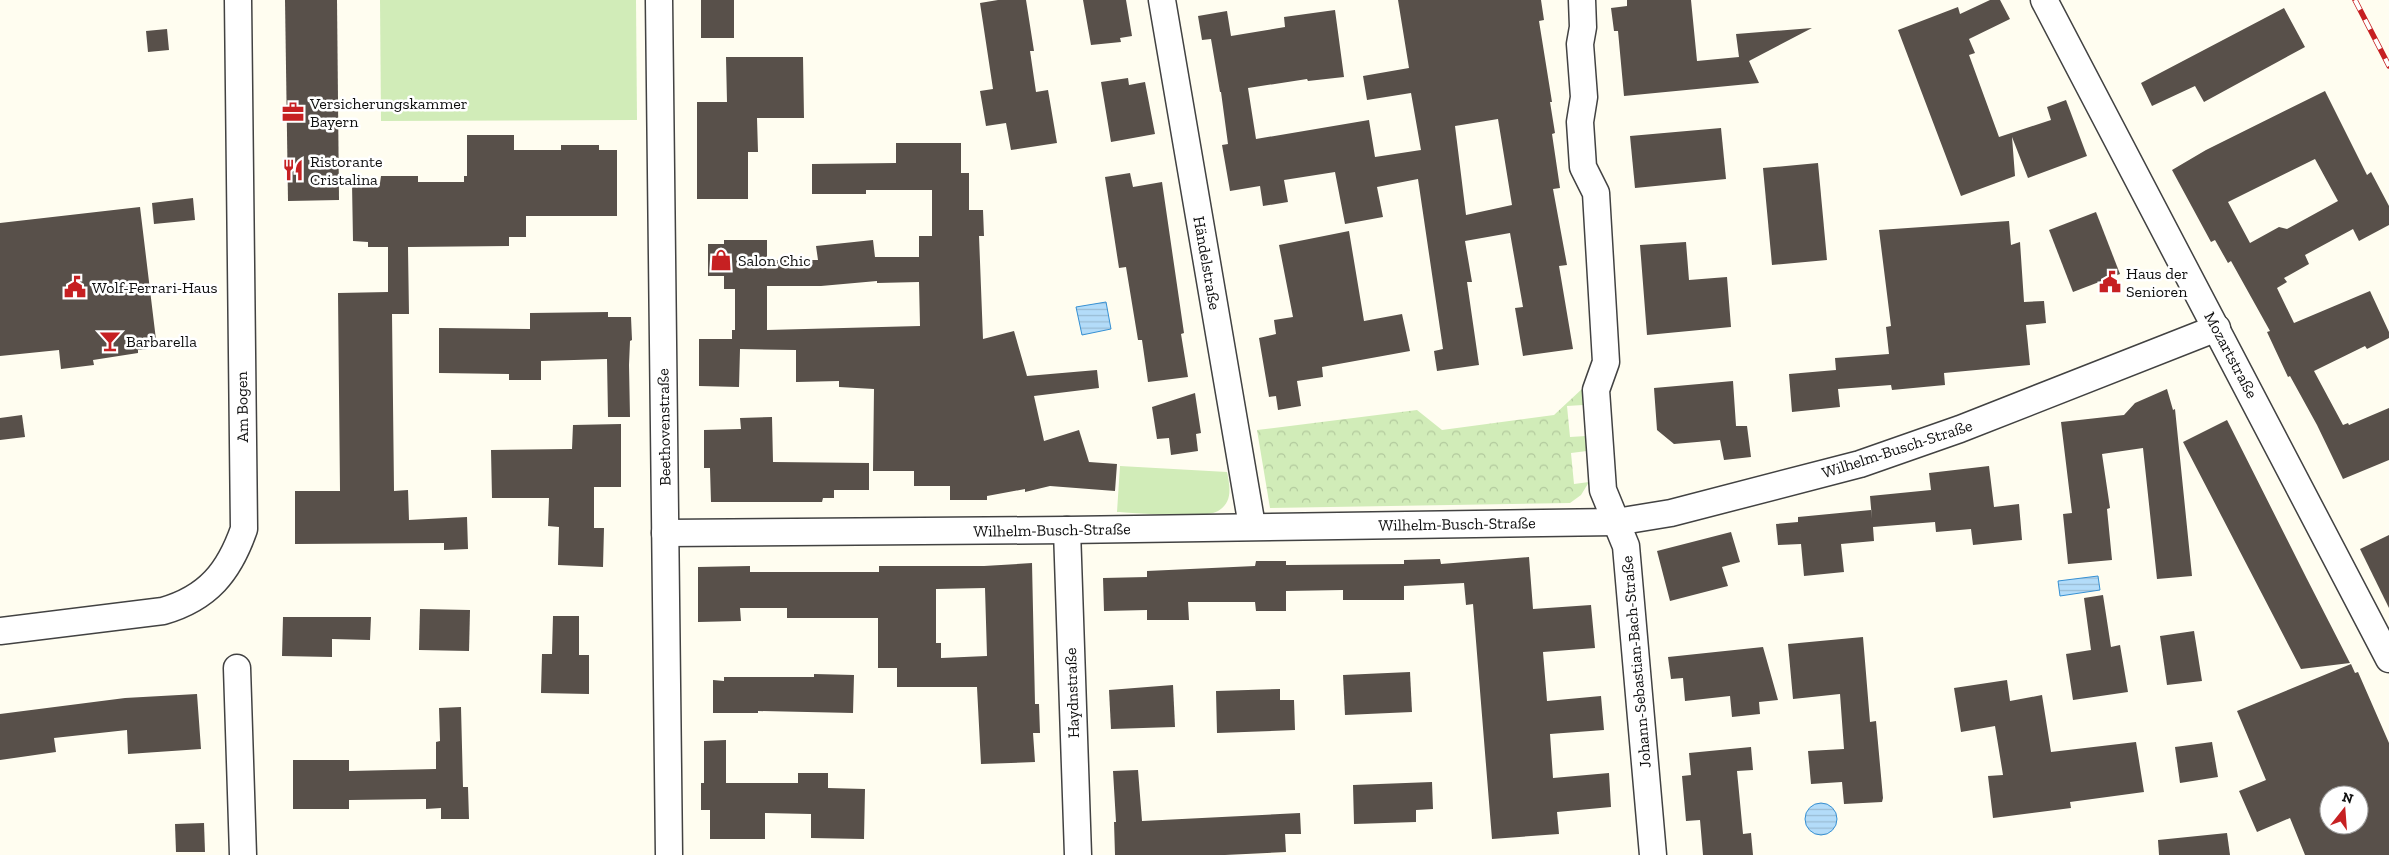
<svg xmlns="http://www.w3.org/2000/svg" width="2389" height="855" viewBox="0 0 2389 855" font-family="'Zilla Slab',serif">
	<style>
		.grass { fill: #d1ecb8 }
		.park { fill: url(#park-crowns) }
		.water { fill: url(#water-rules); stroke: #3690d3 }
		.building { fill: #58504a; fill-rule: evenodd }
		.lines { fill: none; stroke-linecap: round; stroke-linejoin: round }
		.street-casing { stroke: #424242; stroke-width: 29 }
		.street { stroke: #fff; stroke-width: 26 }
		.rail-casing { stroke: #c62022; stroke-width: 5.5 }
		.rail { stroke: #fff; stroke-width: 4; stroke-dasharray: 11; stroke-linecap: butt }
		.labels { text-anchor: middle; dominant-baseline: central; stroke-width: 5; stroke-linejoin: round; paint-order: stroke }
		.poi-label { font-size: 16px; fill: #0f0f0f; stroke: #fff; text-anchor: start }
		.street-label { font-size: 16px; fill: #0f0f0f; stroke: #fff }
	</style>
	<defs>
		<pattern id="park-crowns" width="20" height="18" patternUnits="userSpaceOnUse" patternTransform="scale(1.25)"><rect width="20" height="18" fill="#d1ecb8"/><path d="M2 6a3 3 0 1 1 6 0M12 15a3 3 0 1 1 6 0" fill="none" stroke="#b2c99d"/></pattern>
		<pattern id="water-rules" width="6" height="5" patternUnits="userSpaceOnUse" patternTransform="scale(1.25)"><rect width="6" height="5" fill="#b3dcf9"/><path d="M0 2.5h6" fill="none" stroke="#99bcd4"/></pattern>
	</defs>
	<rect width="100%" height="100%" fill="#fffdf0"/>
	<g class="grass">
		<path d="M380,0H636L637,120L381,121Z"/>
		<path d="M1120,466L1227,472C1230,487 1233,502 1218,511C1206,519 1136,513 1117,512Z"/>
	</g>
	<path class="park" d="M1583,388V405L1567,406L1570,437L1586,436L1587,451L1571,453L1574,484L1589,482L1581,495L1570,503L1270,508L1257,430L1417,410L1442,430L1554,415Z"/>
	<g class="water">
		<path d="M1106,302L1111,329L1082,335L1076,307Z"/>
		<path d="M2098,576L2100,590L2060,596L2058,581Z"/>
		<circle cx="1821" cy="819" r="16"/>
	</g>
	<g class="building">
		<path d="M285,0H337L339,200L288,201Z"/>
		<rect x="701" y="0" width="33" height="38"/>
		<path d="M998,0H1026L1034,51H1030L1036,92L1048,90L1057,143L1011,150L1006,123L986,126L980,91L993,89L980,3Z"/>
		<path d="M1083,0H1126L1132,36L1120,38L1121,42L1091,45Z"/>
		<path d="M1398,0H1541L1544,20L1539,21L1552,102H1550L1555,133L1552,134L1560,188L1553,189L1567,265L1559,266L1573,349L1523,356L1515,308L1523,307L1510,233L1465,241L1472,282H1467L1479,365L1437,371L1434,351L1443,349L1418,179L1377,187L1383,217L1345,224L1335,172L1284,180L1288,202L1263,206L1260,186L1230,191L1222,145L1228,144L1221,92H1220L1211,39L1202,40L1198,16L1227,11L1231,36L1285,27L1284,17L1335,10L1344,77L1308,81L1307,79L1248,88L1256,139L1369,120L1375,157L1421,150L1411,93L1367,100L1363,76L1409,68ZM1498,119L1512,205L1466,215L1455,126Z"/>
		<path d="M1627,0H1691L1697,61L1739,57L1736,34L1812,28L1749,61L1759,83L1624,96L1618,31H1614L1611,8L1627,6Z"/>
		<path d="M1990,0H2000L2010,19L1969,39L1975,53L1969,55L1999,137L2051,120L2047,107L2066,100L2087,156L2028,178L2012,137L2015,176L1961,196L1898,30L1958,7L1960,14Z"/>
		<path d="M2284,8L2305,47L2204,102L2195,86L2152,106L2141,83Z"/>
		<path d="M167,29L169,50L148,52L146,31Z"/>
		<path d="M726,57H803L804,118H757L758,152H748V199H697V102H727Z"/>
		<path d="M1128,78L1129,85L1145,82L1155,134L1111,142L1101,82Z"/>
		<path d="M2325,91L2367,175L2371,172L2389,206V225L2359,241L2353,229L2305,255L2309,264L2284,278L2287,282L2277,288L2294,323L2370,291L2389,332V338L2367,349L2365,346L2314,371L2343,425L2348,423L2349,425L2389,408V460L2343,479L2317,425L2290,376L2288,377L2267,332L2270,331L2231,261L2228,263L2215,240L2211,242L2172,170L2206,150ZM2315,159L2338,201L2287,229L2279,227L2250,243L2228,202Z"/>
		<path d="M1721,128L1726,179L1635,188L1630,136Z"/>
		<path d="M467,135H514V150H561V145H599V150H617V216H526V237H509V246L408,247L409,314H392L394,491L408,490L409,520L467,517L468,549L444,550V543L295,544V491H340L338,293L388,292V247H368V242L353,241L352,183H380L381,176H418V182H464V176H467Z"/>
		<path d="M896,143H961V173H969V210H983L984,236H979L983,339L1014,331L1027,376L1097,370L1099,388L1034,396L1044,441L1079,430L1089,462L1117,464L1115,491L1050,486L1025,492V489L987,496V500H950V486H914V471H873L874,389L839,387V381L796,382V350L740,349L739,387L699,386V339H732V330H735V289H724V276H708V244H724V240H767V260H818L816,246L873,240L875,257H919V236H932V190H866V194H812V164L896,163ZM877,281V283L919,282L920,326L767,330V286H821Z"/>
		<path d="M1818,163L1827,260L1772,265L1763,168Z"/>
		<path d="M1130,173L1133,187L1162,182L1184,333L1181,334L1188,377L1148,382L1142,340H1138L1126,267L1119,268L1105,177Z"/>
		<path d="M193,198L195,220L154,224L152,203Z"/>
		<path d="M140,207L157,348L138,350V353L93,360L94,365L61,369L59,350L0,356V223Z"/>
		<path d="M2096,212L2120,274L2073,292L2049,230Z"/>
		<path d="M2009,221L2011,245L2020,242L2024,302L2044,301L2046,323L2026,325L2030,365L1944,373L1945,385L1892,390L1891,385L1838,389L1840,407L1792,412L1789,374L1836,370L1835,358L1889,354L1886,327L1891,326L1879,230Z"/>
		<path d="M1349,231L1364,321L1402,314L1410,351L1322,367L1323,377L1297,381L1301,406L1278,410L1276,396L1269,397L1259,338L1276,334L1274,320L1293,317L1279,245Z"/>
		<path d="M1686,242L1689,280L1727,277L1731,327L1647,335L1640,245Z"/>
		<path d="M608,312V317H631L632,340L630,341L629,365L630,417H608L607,359L541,361V380H509V374L439,373V328L530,329V313Z"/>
		<path d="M1733,381L1736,426H1747L1751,457L1724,460L1720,440L1674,444L1657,430L1654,388Z"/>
		<path d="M2167,389L2173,410L2175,409L2192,576L2157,579L2143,448L2102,454L2110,508L2107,509L2112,560L2068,564L2063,514L2072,513L2061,422L2124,415L2135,403Z"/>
		<path d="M1195,393L1201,433L1196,434L1198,451L1171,455L1169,438L1157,439L1152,407Z"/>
		<path d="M22,415L25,437L0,440V418Z"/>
		<path d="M772,417L773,462L869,463V490H834V498H823L822,502H711L710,468H704V430L741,429L740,418Z"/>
		<path d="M2227,420L2307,579L2350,663L2301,669L2183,442Z"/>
		<path d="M621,424V487H594V528H604L603,567L558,565L559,527L548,526L549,498H492L491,450L572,449L573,425Z"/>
		<path d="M1989,466L1994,507L2019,504L2022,540L1973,545L1971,529L1936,532L1935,522L1873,527L1874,541L1841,544L1844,572L1804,576L1801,544L1778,545L1776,524L1798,522V517L1871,510L1872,519L1870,496L1931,490L1929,473Z"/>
		<path d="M1731,532L1740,562L1722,567L1728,586L1670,601L1657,551Z"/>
		<path d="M2389,535V608L2360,549Z"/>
		<path d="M1529,557L1533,609L1591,605L1595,648L1543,652L1547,701L1601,696L1604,730L1550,734L1553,778L1609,773L1611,807L1557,812L1559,834L1492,839L1473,604L1466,605L1464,583L1404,586V600H1343V590L1286,591V611H1256L1255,602H1188L1189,620H1147V610L1104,611L1103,578L1147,577V571L1255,566L1256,561H1286V565L1404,564V560L1440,559L1441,564Z"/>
		<path d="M1032,563L1035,704H1039L1040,733H1033L1035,762L981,764L977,687H897V668H878V618H787V608H740L741,621L698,622V567L750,566V572H879V566H984ZM985,588L987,656L941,658V643H936V589Z"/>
		<path d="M2103,595L2111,647L2120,645L2128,692L2073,700L2066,654L2091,650L2084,598Z"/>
		<path d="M420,609L470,610L469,651L419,650Z"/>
		<path d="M553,616H579V655H589V694L541,693L542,654H552Z"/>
		<path d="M283,617H371L370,640L332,639V657L282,656Z"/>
		<path d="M2194,631L2202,681L2167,685L2160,636Z"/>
		<path d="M1863,637L1870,722L1876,721L1883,798L1882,802L1844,804L1842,782L1811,784L1808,751L1844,749L1840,694L1793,699L1788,644Z"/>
		<path d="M1763,647L1778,700L1759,702L1760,714L1732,717L1730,696L1685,701L1683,678L1671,679L1668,657Z"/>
		<path d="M2351,664L2355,673L2358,672L2389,743V855H2305L2290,818L2257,832L2239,791L2266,780L2237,711ZM2329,795H2359V825H2329Z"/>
		<path d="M1410,672L1412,712L1345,715L1343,675Z"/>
		<path d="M814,674L854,675L853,713L758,711V713H713V680L724,681V677H814Z"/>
		<path d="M2007,680L2010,701L2042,695L2051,752L2136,742L2144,792L2070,802L2071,808L1993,818L1988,776L2003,775L1995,726L1961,732L1954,688Z"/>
		<path d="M1173,685L1175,727L1111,729L1109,690Z"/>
		<path d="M1280,689V700H1294L1295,730L1217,733L1216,691Z"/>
		<path d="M197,694L201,749L128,754L127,730L54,738L56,752L0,760V714L125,698Z"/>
		<path d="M461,707L463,787H468L469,819H441V808L426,809V799L349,800V809H293V760H349V771L436,769V742L440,741L439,708Z"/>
		<path d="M726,740V783H798V773H828V788L865,789L864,839L811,838V814L765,813V839H710V810H701V783H704V741Z"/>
		<path d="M2212,742L2218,777L2180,783L2175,747Z"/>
		<path d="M1751,747L1753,770L1737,771L1743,834L1751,833L1753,855H1703L1700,820L1686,821L1682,776L1691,775L1689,753Z"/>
		<path d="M1138,770L1142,821L1300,813L1301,834H1285L1286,852L1225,855H1115L1114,822H1116L1113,771Z"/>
		<path d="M1432,782L1433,809L1416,810V822L1354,824L1353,785Z"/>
		<path d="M204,823L205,852H176L175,824Z"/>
		<path d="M2227,833L2230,855H2159L2158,840Z"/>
	</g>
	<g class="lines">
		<g class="street-casing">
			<g id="street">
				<path d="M659,0L669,855"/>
				<path d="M1162,0L1252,526"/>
				<path d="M1582,0L1583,27L1580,44L1584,97L1580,122L1583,167L1596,193L1606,362L1596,390L1603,490L1626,546L1653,855"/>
				<path d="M2044,0L2389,659"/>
				<path d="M1067,530L1078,855"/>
				<path d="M665,533L1067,530L1616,522L1671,513L1860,464L1960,429L2217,328"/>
				<path d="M0,631L163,611C208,598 229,572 244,529L238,0"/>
				<path d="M237,668L243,855"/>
			</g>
		</g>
		<use href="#street" class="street"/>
		<g class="rail-casing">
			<path id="rail" d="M2355,0L2389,66"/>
		</g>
		<use href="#rail" class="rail"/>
	</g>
	<defs>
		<g id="office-bare" transform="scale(1.725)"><path d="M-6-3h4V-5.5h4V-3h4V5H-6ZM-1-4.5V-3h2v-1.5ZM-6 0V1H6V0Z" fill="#c62022" stroke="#fff" stroke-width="2.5" paint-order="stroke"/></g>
		<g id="restaurant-bare" transform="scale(1.725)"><path d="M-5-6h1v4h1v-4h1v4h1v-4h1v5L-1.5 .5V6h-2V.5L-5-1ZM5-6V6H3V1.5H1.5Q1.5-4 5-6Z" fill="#c62022" stroke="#fff" stroke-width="2.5" paint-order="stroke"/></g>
		<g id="shop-bare" transform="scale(1.725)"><path d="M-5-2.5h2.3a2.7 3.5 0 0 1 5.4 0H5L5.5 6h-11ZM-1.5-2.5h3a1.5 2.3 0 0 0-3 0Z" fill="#c62022" stroke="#fff" stroke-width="2.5" paint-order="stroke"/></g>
		<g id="civic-bare" transform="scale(1.725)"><path d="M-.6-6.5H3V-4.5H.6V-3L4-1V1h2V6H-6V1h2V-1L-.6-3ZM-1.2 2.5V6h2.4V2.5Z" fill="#c62022" stroke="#fff" stroke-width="2.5" paint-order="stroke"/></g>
		<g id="bar-bare" transform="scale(1.725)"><path d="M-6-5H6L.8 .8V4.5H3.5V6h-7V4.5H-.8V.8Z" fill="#c62022" stroke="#fff" stroke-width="2.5" paint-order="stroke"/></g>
	</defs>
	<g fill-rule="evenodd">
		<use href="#office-bare" x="293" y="112"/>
		<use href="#restaurant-bare" x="293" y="170"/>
		<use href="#shop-bare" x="721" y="260"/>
		<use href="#civic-bare" x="2110" y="282"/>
		<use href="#civic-bare" x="75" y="287"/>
		<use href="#bar-bare" x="110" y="341"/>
	</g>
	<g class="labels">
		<g class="poi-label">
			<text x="310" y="103">Versicherungskammer<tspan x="310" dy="18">Bayern</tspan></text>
			<text x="310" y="161">Ristorante<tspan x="310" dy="18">Cristalina</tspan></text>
			<text x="738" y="260">Salon Chic</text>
			<text x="2126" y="273">Haus der<tspan x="2126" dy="18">Senioren</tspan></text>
			<text x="92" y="287">Wolf-Ferrari-Haus</text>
			<text x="126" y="341">Barbarella</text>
		</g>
		<g class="street-label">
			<text transform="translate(1207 263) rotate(80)">Händelstraße</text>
			<text transform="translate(2231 355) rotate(62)">Mozartstraße</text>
			<text transform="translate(242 407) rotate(-91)">Am Bogen</text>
			<text transform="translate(664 427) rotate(-91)">Beethovenstraße</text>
			<text transform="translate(1897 449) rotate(-18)">Wilhelm-Busch-Straße</text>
			<text transform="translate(1457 524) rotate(-1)">Wilhelm-Busch-Straße</text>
			<text transform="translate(1052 530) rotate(-1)">Wilhelm-Busch-Straße</text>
			<text transform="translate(1636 662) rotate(-95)">Johann-Sebastian-Bach-Straße</text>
			<text transform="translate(1072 693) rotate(-92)">Haydnstraße</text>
		</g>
	</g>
	<g transform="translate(2344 810) rotate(17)"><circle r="24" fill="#ffffff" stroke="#9f9f9f"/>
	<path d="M0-4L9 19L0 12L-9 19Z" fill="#c62022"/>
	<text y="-8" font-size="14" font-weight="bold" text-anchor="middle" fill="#0f0f0f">N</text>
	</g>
</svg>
